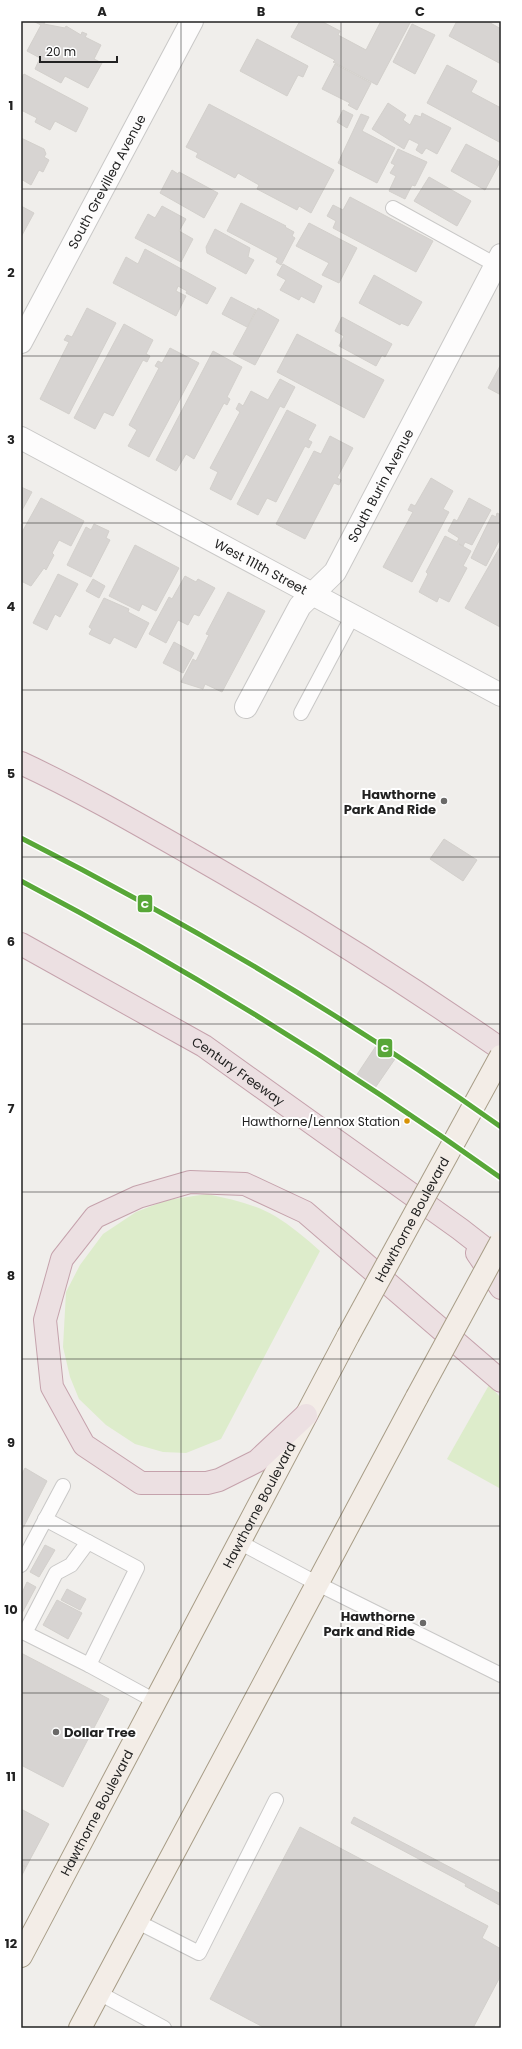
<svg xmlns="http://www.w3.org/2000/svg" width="522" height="2049" viewBox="0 0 522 2049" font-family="Poppins,sans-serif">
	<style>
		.grass { fill: #ddeccb }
		.building { fill: #d7d4d2; stroke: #d3d0cc }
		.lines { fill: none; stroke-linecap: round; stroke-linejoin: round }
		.service-casing { stroke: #c9c8c7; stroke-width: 16 }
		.minor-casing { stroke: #c9c8c7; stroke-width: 24 }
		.primary-casing { stroke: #a79c86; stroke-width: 24 }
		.motorway-casing { stroke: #c5a2ac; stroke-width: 24 }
		.service { stroke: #fdfcfc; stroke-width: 14 }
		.minor { stroke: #fdfcfc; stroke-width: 22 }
		.primary { stroke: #f3ede7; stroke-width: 22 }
		.motorway { stroke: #ece0e2; stroke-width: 22 }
		.primary-bridge-casing { stroke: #a79c86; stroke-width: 24; stroke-linecap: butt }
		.primary-bridge { stroke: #f3ede7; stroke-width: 22 }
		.rail-1-casing { stroke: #fff; stroke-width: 8 }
		.rail-1 { stroke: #58a738; stroke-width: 5 }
		.grid { fill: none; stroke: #222; stroke-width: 1; stroke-opacity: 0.55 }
		.poi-dot { fill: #6a6968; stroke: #fff; stroke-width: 1.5 }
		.bus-dot { fill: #d79205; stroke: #fff; stroke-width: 1.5 }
		.labels { text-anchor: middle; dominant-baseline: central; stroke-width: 4; stroke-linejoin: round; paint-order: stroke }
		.bus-label { font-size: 12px; fill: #222; stroke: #fff; text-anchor: end }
		.street-label { font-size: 13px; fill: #222; stroke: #fff }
		.poi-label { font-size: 13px; font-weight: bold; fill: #222; stroke: #fff; text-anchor: end }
		.line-badge { stroke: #fff; stroke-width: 1.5 }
		.badge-label { font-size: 11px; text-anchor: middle; font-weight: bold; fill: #fff }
		.neatline { fill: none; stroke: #222; stroke-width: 1.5 }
		.grid-label { font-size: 13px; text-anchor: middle; font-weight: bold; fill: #222 }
	</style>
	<rect width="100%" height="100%" fill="#f0eeeb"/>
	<g class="grass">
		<path d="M207,1194C230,1199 255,1204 275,1216C291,1226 306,1238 320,1251L221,1439L186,1453L163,1452L135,1444L106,1425L79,1399L70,1377L63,1347L66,1292L80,1265L103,1234L136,1212L167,1200Z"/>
		<path d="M489,1385L501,1398V1489L447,1459Z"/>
	</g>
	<g class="building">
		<path d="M33,21H45L44,24L65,28L66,26L81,35L82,32L87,34L85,37L101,45L94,59L102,63L88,88L65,76L61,83L35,69L40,58L27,51L41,25Z"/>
		<path d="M300,21H321L340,31L338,35L366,50L381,21H411L377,85L333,62L335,60L291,37Z"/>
		<path d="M457,21H487L501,29V64L449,36Z"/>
		<path d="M412,24L435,35L415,74L393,62Z"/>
		<path d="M257,39L308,66L303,77L298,75L287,96L240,71Z"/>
		<path d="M335,64L371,83L357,110L348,105L350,103L322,89Z"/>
		<path d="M447,65L477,81L471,92L501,108V143L427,103Z"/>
		<path d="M24,74L88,108L76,132L55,121L50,130L35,122L37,118L21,110V79Z"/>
		<path d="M388,103L406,115L403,120L410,125L415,115L421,117L422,113L451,128L437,154L426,148L422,154L416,150L419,144L409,139L404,149L372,129Z"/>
		<path d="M209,104L334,170L311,213L299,206L297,210L257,189L259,185L238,173L235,178L196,157L198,153L186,147Z"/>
		<path d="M343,110L353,115L347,128L337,122Z"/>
		<path d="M361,114L369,117L362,131L395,148L377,183L338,163Z"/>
		<path d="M21,138L44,149L46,154L44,157L49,160L43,172L39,170L31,185L21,179Z"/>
		<path d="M466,144L500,162L485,190L451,171Z"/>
		<path d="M398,149L427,162L415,186L412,185L405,199L389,191L396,176L390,173L395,165L391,163Z"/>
		<path d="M172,170L178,174L179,172L218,193L204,218L160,193Z"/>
		<path d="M429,177L471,201L457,226L414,201Z"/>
		<path d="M350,197L433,241L416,272L333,228L336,221L327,216L333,205L343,210Z"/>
		<path d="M241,203L286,226L285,227L294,232L292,236L295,238L281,265L276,262L278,258L227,231Z"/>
		<path d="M21,206L34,213L21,237Z"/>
		<path d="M162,206L186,219L179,231L193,239L181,262L135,238L148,214L155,218Z"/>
		<path d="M309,223L357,248L339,283L322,275L329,263L296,246Z"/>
		<path d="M215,229L250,248L248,257L254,260L246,274L207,253L206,247Z"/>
		<path d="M145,249L216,288L207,304L186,293L187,291L178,286L176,291L186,296L176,316L113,283L126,257L138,264Z"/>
		<path d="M283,264L322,286L314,303L301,296L299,300L280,290L286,280L277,275Z"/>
		<path d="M374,275L422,302L408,326L401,323L400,325L359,303Z"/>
		<path d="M231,297L256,310L247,327L222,314Z"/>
		<path d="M87,308L116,323L69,414L40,399L69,342L64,340L67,335L72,337Z"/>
		<path d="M258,308L279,320L255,365L233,354Z"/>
		<path d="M342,317L392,344L385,357L382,355L376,366L339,346L344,336L335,331Z"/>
		<path d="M124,324L153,340L146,354L150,356L147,362L143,360L113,416L104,412L95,429L74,418Z"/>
		<path d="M297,334L384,380L364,418L277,372Z"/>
		<path d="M170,348L199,363L149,457L128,446L137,430L129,425L159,368L155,366L158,361L162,363Z"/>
		<path d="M213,351L242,367L227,397L230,399L227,405L224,403L194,459L186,454L176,471L156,460Z"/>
		<path d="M501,364V395L488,388Z"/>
		<path d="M280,379L295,387L284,408L280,406L231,500L210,489L218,472L210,468L240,412L236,409L239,403L243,406L251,391L268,400Z"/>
		<path d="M287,410L316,425L308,440L312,442L309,448L305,446L276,502L267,498L258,515L237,504Z"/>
		<path d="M330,436L353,448L337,478L341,480L339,485L334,483L305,539L276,524L314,451L321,454Z"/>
		<path d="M431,478L453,491L443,509L449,512L412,582L383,567L413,512L408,510L411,504L415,506Z"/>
		<path d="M21,487L32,492L21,512Z"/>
		<path d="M41,498L84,521L71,546L59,540L52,553L54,555L46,570L44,568L31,586L21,581V534Z"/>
		<path d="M469,498L491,510L472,545L465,542L463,546L459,544L471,551L463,566L467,568L449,602L439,597L437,602L419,592L428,574L426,572L445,536L457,542L459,538L448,531L454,519L457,521Z"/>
		<path d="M497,513L501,515V537L486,566L471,558L492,515L496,517Z"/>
		<path d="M94,524L109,531L106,538L110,540L91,577L67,565L86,527L91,530Z"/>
		<path d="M135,545L179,568L156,611L142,604L139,611L109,596Z"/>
		<path d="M501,545V624L500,627L465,608Z"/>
		<path d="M58,574L78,584L60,617L55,614L47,630L33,623Z"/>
		<path d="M185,576L196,582L198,579L215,588L199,616L194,614L188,625L178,620L166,643L149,634L169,597L172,599Z"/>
		<path d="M93,579L105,586L99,598L86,591Z"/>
		<path d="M228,592L265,611L222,692L205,684L203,689L181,682L193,659L196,661L209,635L206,634Z"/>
		<path d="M104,598L129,609L128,612L149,623L136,648L114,637L110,644L89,634L92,629L89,627Z"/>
		<path d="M174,642L194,653L183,673L163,663Z"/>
		<path d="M444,839L477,860L463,881L430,859Z"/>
		<path d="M378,1043L397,1056L375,1088L356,1076Z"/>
		<path d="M25,1468L47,1481L22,1530L21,1476Z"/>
		<path d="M45,1545L55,1550L39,1577L30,1572Z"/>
		<path d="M27,1582L36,1587L21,1615V1595Z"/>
		<path d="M67,1589L86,1599L80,1610L61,1600Z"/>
		<path d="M57,1600L82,1613L68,1639L43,1625Z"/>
		<path d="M21,1653L109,1699L63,1787L21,1765Z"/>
		<path d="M21,1809L49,1824L26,1867L21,1865Z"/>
		<path d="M354,1817L501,1894V1906L465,1886L466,1884L351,1823Z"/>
		<path d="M300,1827L488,1926L482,1938L501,1949V1975L473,2028H265L210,1999Z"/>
		<path d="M21,1865L26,1867L21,1877Z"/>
	</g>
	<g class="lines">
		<g class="service-casing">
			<g id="service">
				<path d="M393,208L496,265"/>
				<path d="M301,713L353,615"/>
				<path d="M45,1519L137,1568L89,1665L155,1701"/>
				<path d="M88,1542L71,1565L56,1573L25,1633L89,1665"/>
				<path d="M239,1542L318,1584L501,1675"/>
				<path d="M21,1565L63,1486"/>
				<path d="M138,1922L199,1953L276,1800"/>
				<path d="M99,1993L164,2028"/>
			</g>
		</g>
		<g class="minor-casing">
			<g id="minor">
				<path id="s1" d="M21,342L192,21"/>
				<path id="s2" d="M21,438L501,695"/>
				<path id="s3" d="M246,707L300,606L335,572L501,255"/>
			</g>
		</g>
		<g class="primary-casing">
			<g id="primary">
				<path id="s4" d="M21,1956L348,1336"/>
				<path d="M80,2028L417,1397"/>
			</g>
		</g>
		<g class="motorway-casing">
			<g id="motorway">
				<path d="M21,763C79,790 133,821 189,853C296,914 400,979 501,1049"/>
				<path id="s5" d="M21,944L204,1046L460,1229L501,1261"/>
				<path d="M477,1253L501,1288"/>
				<path d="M306,1415L257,1461L219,1480L207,1483H141L84,1445L52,1387L45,1320L62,1259L95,1217L138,1197L190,1182L245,1184L305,1212L501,1381"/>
			</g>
		</g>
		<use href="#service" class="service"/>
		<use href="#minor" class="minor"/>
		<use href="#primary" class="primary"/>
		<use href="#motorway" class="motorway"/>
		<g class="primary-bridge-casing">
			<g id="primary-bridge">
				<path id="s6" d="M348,1336L501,1056"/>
				<path d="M417,1397L501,1242"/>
			</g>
		</g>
		<use href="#primary-bridge" class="primary-bridge"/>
		<g class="rail-1-casing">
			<g id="rail-1">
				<path d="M21,838C188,923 348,1018 501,1127"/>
				<path d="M21,881C188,969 347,1068 501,1178"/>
			</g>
		</g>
		<use href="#rail-1" class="rail-1"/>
	</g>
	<path class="grid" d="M181,21V2028M341,21V2028M21,189H501M21,356H501M21,523H501M21,690H501M21,857H501M21,1024H501M21,1192H501M21,1359H501M21,1526H501M21,1693H501M21,1860H501"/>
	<g class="poi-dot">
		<circle cx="444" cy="801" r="4"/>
		<circle cx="423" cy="1623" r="4"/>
		<circle cx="56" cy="1732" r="4"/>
	</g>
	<circle class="bus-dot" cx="407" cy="1121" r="3.5"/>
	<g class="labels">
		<g class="bus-label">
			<text x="400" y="1121">Hawthorne/Lennox Station</text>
		</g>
		<g class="street-label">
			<text stroke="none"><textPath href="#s1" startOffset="182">South Grevillea Avenue</textPath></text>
			<text stroke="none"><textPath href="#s3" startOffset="261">South Burin Avenue</textPath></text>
			<text stroke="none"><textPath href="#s2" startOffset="272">West 111th Street</textPath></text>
			<text stroke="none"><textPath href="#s5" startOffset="252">Century Freeway</textPath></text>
			<text stroke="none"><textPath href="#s6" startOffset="133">Hawthorne Boulevard</textPath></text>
			<text stroke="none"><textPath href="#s4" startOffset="510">Hawthorne Boulevard</textPath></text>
			<text stroke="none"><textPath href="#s4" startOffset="162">Hawthorne Boulevard</textPath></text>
		</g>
		<g class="poi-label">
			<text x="436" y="794">Hawthorne<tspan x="436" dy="15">Park And Ride</tspan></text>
			<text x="415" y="1616">Hawthorne<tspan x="415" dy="15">Park and Ride</tspan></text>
			<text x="64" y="1732" text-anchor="start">Dollar Tree</text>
		</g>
	</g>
	<g class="line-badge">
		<rect x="137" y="894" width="16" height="19" rx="4" fill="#58a738"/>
		<rect x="377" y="1038" width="16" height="20" rx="4" fill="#58a738"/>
	</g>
	<g class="badge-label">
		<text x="145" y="908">C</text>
		<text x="385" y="1052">C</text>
	</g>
	<rect width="522" height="2049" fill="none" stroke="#ffffff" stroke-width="44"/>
	<path d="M40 56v6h77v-6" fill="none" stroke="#222222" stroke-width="2"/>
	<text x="46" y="56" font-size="12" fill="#222222" stroke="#ffffff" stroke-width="3" paint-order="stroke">20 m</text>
	<rect x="22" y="22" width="478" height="2005" class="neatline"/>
	<g class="grid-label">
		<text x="102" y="16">A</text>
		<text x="261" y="16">B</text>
		<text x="420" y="16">C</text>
		<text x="11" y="110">1</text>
		<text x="11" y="277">2</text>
		<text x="11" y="444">3</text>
		<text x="11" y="611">4</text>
		<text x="11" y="778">5</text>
		<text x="11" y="946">6</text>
		<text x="11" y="1113">7</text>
		<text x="11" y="1280">8</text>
		<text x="11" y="1447">9</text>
		<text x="11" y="1614">10</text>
		<text x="11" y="1781">11</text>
		<text x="11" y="1948">12</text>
	</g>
</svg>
